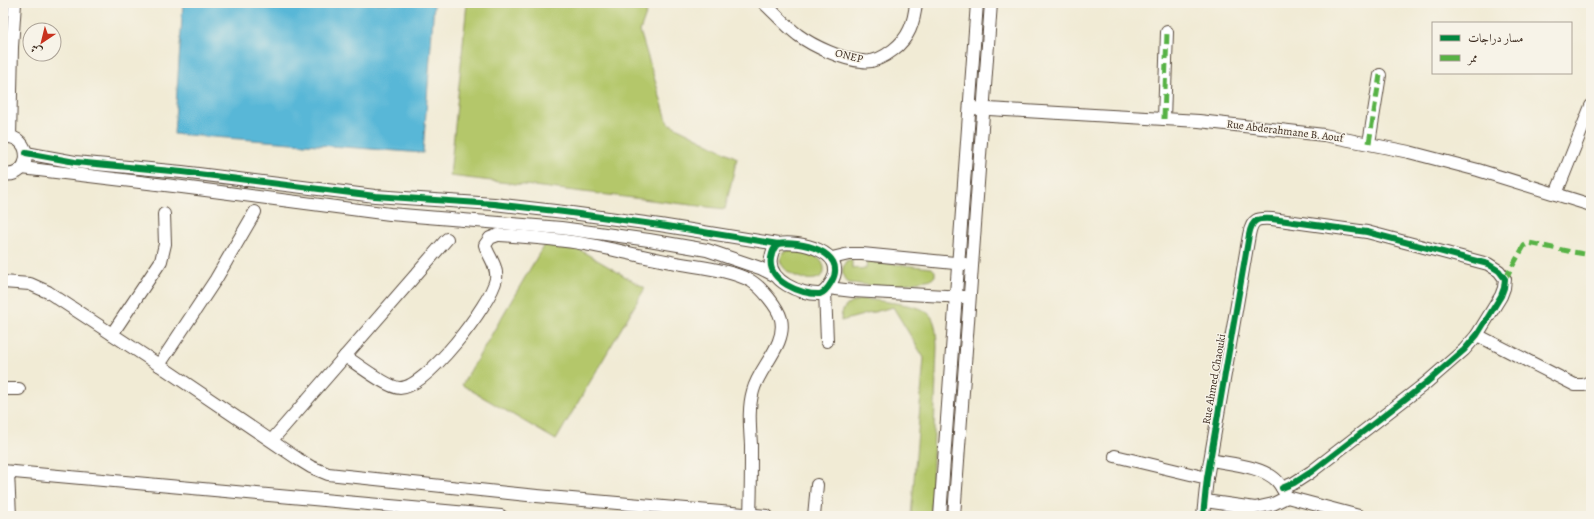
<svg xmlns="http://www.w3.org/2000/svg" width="1594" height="519" viewBox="0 0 1594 519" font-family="Alegreya,Amiri,serif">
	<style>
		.green { fill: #b4c76b; stroke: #787844 }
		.water { fill: #59b7d7; stroke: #4a707a }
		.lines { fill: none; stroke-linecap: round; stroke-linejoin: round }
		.minor-casing { stroke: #564739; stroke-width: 14 }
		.minor { stroke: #fff; stroke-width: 12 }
		.quiet { stroke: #57b245; stroke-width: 5; stroke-dasharray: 10 5; stroke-linecap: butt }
		.cycleway-casing { stroke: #f7f3e8; stroke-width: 8 }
		.cycleway { stroke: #00873e; stroke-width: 6 }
		.labels { text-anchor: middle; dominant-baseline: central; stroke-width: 3; stroke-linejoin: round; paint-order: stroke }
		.street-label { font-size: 11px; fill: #3b2a1e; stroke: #f7f3e8 }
	</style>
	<rect width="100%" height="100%" fill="#f7f3e8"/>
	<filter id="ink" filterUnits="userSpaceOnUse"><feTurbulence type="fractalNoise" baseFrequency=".025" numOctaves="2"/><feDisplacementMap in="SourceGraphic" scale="8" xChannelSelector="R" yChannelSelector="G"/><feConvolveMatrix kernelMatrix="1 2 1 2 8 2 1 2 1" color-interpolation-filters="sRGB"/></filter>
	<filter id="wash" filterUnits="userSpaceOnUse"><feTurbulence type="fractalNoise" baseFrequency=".012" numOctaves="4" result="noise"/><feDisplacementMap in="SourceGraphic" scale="16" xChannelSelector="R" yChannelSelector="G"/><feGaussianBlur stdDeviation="0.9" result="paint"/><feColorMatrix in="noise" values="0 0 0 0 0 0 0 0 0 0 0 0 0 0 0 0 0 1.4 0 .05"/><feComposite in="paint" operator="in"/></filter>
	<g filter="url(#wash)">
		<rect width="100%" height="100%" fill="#f1ebd5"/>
		<g class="green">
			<path d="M467,3H650L640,31L668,123L737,158L725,209L450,176Z"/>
			<path d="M551,233L645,288L556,440L462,385Z"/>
			<path d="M789,250C802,250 830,256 823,275C812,286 783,275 780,260L783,253Z"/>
			<path d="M852,259V268L866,269L867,261L932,268L935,271V276L932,279L888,287L849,283C841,278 841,269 846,261Z"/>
			<path d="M863,299C876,300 888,302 901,304C932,309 936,315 937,347L931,516H911L924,358L893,307L841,321C841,306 849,302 863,299Z"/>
		</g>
		<path class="water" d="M183,3H434L423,153L174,134Z"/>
	</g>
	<g filter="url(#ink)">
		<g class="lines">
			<g class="minor-casing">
				<g id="minor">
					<path d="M764,3C775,13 785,25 798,35C813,46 843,60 862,61C873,63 884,57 893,50C909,38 914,23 916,3"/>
					<path d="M971,108L1199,121L1324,135L1409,152L1478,170L1591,205"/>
					<path d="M1164,119L1167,32"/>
					<path d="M3,137C35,134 32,180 3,174"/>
					<path d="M10,137L12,47L15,3"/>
					<path d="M1369,143L1380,75"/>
					<path d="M26,153L75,162L182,172L375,196L494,204L564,212L660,225L778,244C798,240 848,251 832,281C829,286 826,292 820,294C801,295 767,281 771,258C772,253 773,248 778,244"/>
					<path d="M22,168L182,187L390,214L561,228L649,240L707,250L760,268L774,275"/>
					<path d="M1556,194L1591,106"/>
					<path d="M832,258L849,254H862L965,264"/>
					<path d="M3,282L30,284L48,292L159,365L298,459L311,467L328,474L537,496L767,516"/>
					<path d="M828,288L853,291L964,297"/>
					<path d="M825,291L827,341"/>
					<path d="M112,334L161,261L165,244L164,214"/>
					<path d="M1477,335L1575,385H1584L1591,381"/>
					<path d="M345,356C357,364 388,388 400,388C426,388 491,304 496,279C498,266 488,256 485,245L490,238L498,235C527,237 557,239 585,244C614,249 643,257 671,262C695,267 730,269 751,281C761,287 778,307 781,319C787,345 759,367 753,391C748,408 750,427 751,445C751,468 751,491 750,515"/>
					<path d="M159,365L216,279L255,212"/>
					<path d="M3,389H19"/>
					<path d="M272,440L447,239"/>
					<path d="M1115,456L1207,478"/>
					<path d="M1211,460C1230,464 1263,466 1277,481C1281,485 1284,492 1287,497"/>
					<path d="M3,471L501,516"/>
					<path d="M8,472L10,516"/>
					<path d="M1287,497L1359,516"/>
					<path d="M1205,501L1255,508L1273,504L1287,497"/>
					<path d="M814,516L817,485"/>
					<path d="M940,516L977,3"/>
					<path d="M954,516L991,3"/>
					<path d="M1203,516L1207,478L1249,235C1252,219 1257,218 1272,219L1367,232L1488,264L1499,271L1505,279L1504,288L1501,296L1477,335L1464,350L1426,383L1311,472L1294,483L1282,488"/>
				</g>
			</g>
			<use href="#minor" class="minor"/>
			<g class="quiet">
				<path d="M1164,119L1167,32"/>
				<path d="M1369,143L1380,75"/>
				<path d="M1505,279L1524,246L1529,243L1572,252L1591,255"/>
			</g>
			<g class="cycleway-casing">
				<g id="cycleway">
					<path d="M26,153L75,162L182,172L375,196L494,204L564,212L660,225L778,244C798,240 848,251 832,281C829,286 826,292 820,294C801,295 767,281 771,258C772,253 773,248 778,244"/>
					<path d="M1203,516L1207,478L1249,235C1252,219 1257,218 1272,219L1367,232L1488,264L1499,271L1505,279L1504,288L1501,296L1477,335L1464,350L1426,383L1311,472L1294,483L1282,488"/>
				</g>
			</g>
			<use href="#cycleway" class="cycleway"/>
		</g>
	</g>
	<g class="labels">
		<g class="street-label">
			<text transform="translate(849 56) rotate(14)">ONEP</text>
			<text transform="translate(1285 131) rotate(7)">Rue Abderahmane B. Aouf</text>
			<text transform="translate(1214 379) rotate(-80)">Rue Ahmed Chaouki</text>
		</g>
	</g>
	<rect width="1594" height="519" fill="none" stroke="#f7f3e8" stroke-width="16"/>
	<rect x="1432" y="22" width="140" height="52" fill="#f7f3e8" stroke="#aca397"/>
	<rect x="1440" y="35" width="20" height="6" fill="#00873e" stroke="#aca397"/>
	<text x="1468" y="42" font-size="12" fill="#3b2a1e">مسار دراجات</text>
	<rect x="1440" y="55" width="20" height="6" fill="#57b245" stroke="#aca397"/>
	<text x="1468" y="62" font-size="12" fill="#3b2a1e">ممر</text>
	<g transform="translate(42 42) rotate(215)"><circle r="19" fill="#f7f3e8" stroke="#aca397"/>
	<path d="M0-3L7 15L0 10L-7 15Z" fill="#c8321e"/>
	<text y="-6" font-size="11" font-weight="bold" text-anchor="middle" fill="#3b2a1e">ش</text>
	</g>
</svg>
